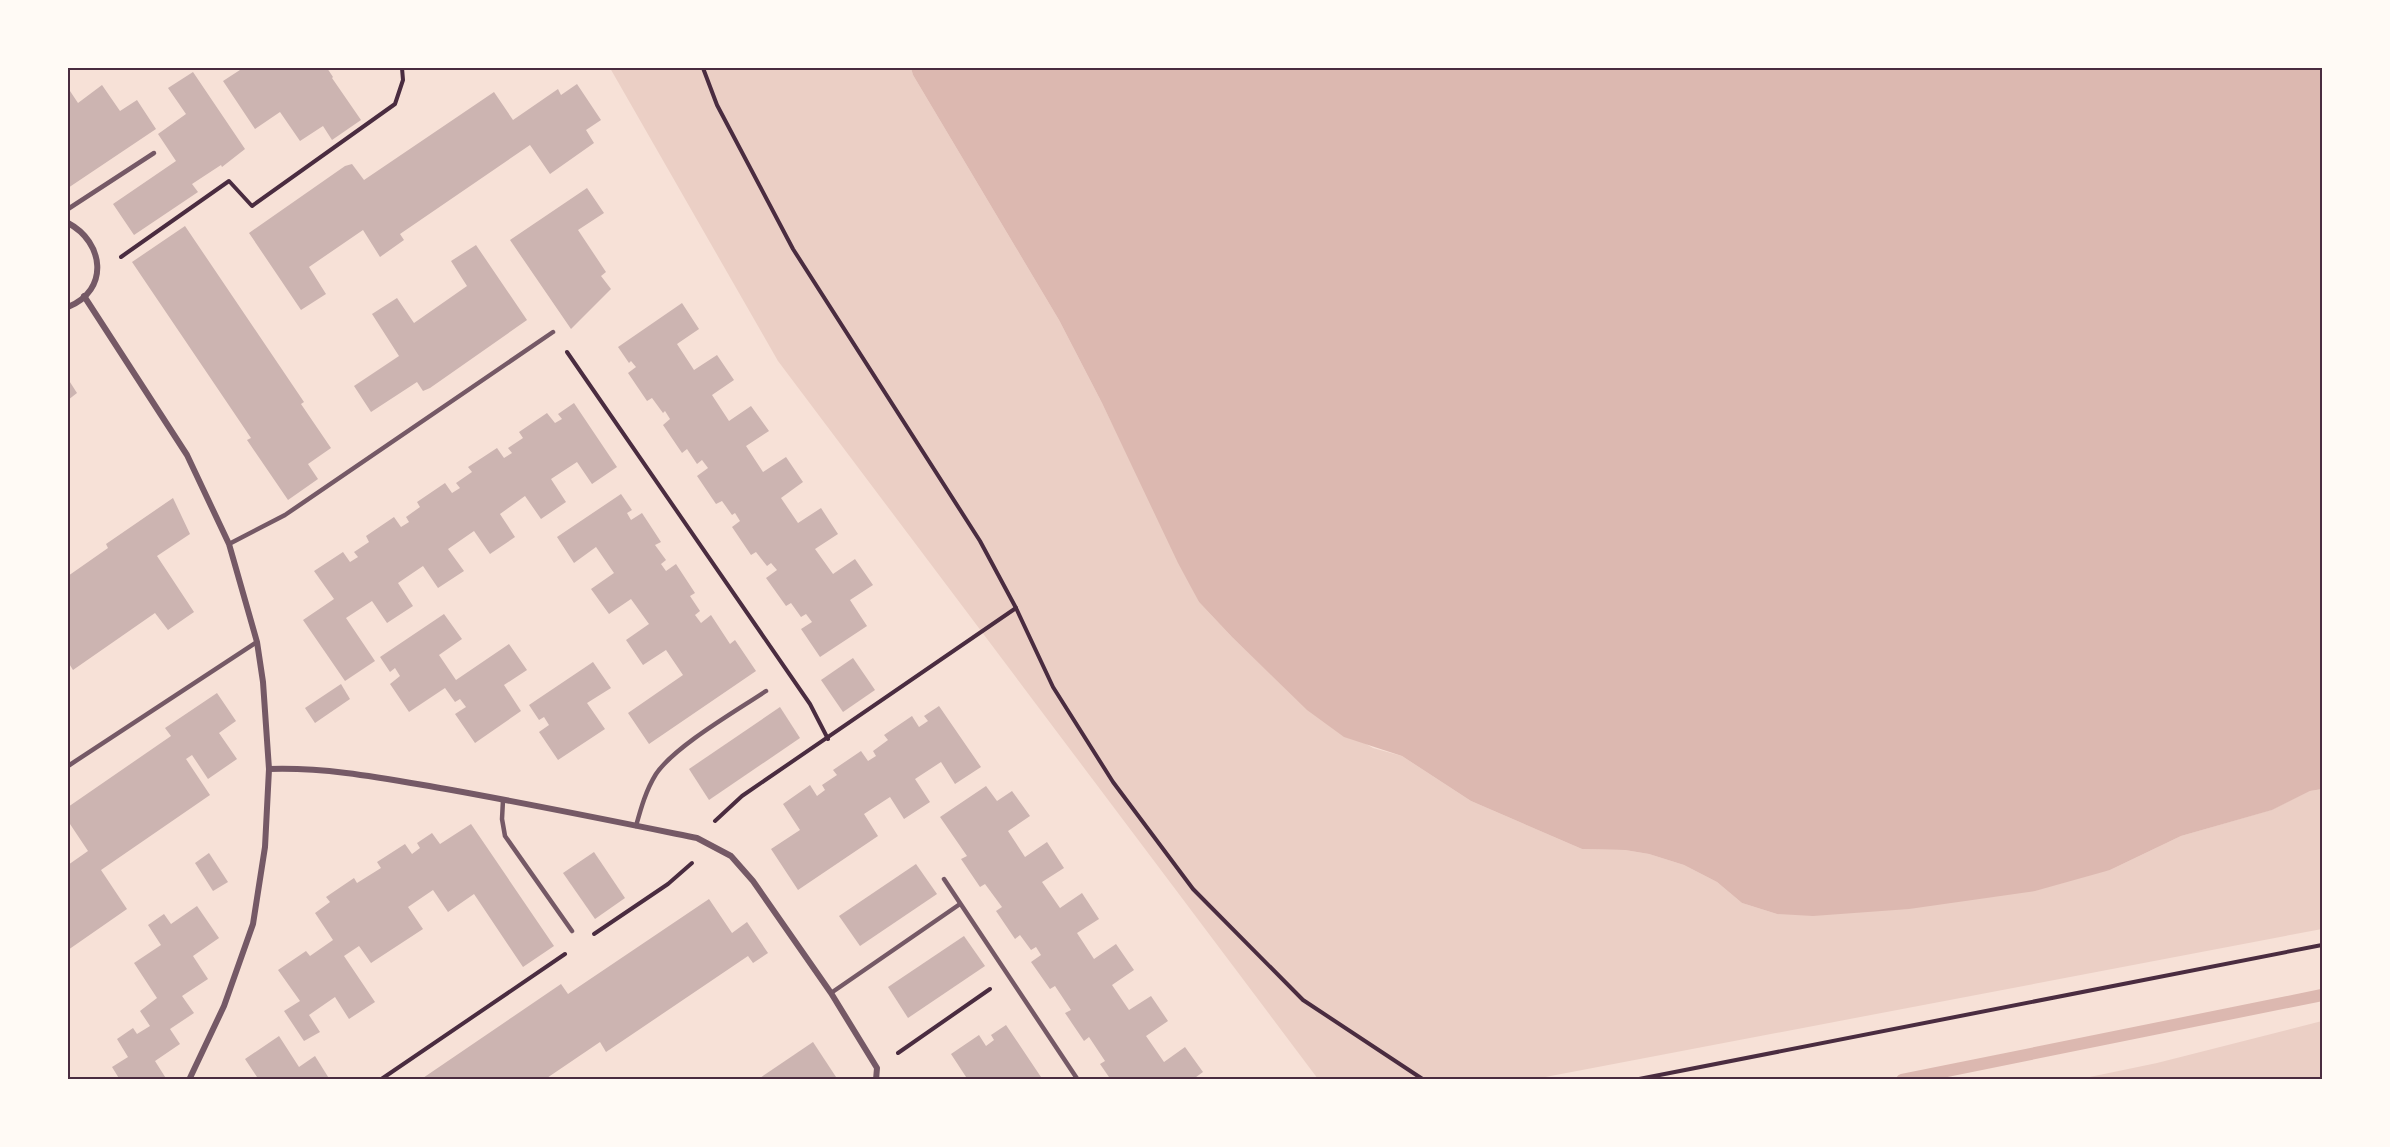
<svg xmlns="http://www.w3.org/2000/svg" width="2390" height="1147" viewBox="0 0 2390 1147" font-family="'Golos Text',sans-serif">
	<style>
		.green { fill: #ebcfc5 }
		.water { fill: #dcb8b0 }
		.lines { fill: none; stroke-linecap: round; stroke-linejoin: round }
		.stream { stroke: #dcb8b0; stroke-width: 12 }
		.building { fill: #ccb4b1 }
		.path { stroke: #4a2c40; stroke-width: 4 }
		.service { stroke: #755966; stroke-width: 4.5 }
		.minor { stroke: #755966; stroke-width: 6 }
		.neatline { fill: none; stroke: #4a2c40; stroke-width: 2 }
	</style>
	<rect width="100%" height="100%" fill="#f7e1d7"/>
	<g class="green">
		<path d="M610,68H911L913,75L1059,320L1102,403L1199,602L1232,637L1308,710L1373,748L1402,756L1471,801L1582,849L1625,850L1649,854L1684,865L1717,882L1742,903L1777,914L2110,870L2181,836L2271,810L2310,791L2322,789V929L1535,1079H1318L778,361Z"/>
		<path d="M2322,1021V1079H2080L2157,1063Z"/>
	</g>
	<path class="water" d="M911,68H2322V789L2310,791L2272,810L2181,836L2110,870L2035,891L1909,909L1813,916L1777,914L1742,903L1717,882L1684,865L1649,854L1625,850L1582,849L1471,801L1402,756L1344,737L1307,710L1232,637L1199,602L1178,563L1102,403L1059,320L913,75Z"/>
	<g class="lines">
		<path class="stream" d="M1902,1080L2322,995"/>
	</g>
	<g class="building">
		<path d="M243,68H327L333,77L332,78L361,120L332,140L323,126L300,141L280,112L255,129L223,81Z"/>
		<path d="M193,72L245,149L222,167L221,165L192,184L198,192L134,235L113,204L176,161L158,134L186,114L168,88Z"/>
		<path d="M577,84L601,120L586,130L594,143L550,174L530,145L400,234L404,240L380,257L363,230L309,267L326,294L301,310L249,233L345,166L352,164L364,180L494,92L513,120L558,89L561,95Z"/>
		<path d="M102,85L120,111L137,100L156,129L68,188V88L78,103Z"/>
		<path d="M587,188L604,213L578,230L606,272L601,276L611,289L571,329L510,240Z"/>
		<path d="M185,226L304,402L301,404L331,448L308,464L318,479L288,500L247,440L251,438L132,262Z"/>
		<path d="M476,245L527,320L430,388L423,391L417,382L371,412L354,386L399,356L372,314L397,298L414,323L467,286L451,261Z"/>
		<path d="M682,303L699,329L677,344L694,370L717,355L734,380L712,395L729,421L751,406L769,431L746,446L763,472L786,457L803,482L781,498L798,523L821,508L838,534L815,549L833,574L855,559L873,585L850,600L867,626L820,657L801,629L812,622L806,614L801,617L791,603L786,606L766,578L777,570L771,563L767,566L756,552L751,555L732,527L740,521L735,513L732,515L722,501L716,504L697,476L708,468L702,460L697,464L687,449L682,453L663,425L670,419L665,411L663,413L652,398L647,401L628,373L636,367L631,361L629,363L618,347Z"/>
		<path d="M68,379L77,393L68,400Z"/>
		<path d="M574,403L617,467L592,484L577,462L551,479L566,502L541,519L525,496L500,514L515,537L490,554L474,531L448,549L464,571L438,588L423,566L398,583L413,606L387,623L372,601L346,618L375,661L345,681L303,620L334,599L314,571L343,552L350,562L358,557L354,552L369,542L366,536L394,517L401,527L409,522L406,517L420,507L417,502L445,483L452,493L460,488L456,483L472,472L468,467L497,448L504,458L512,453L508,448L523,438L519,432L547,413L555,423L562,419L558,414Z"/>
		<path d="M621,494L632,510L627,513L631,520L642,513L661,542L655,545L666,560L661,564L666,571L676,564L695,593L690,596L700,611L695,615L701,623L711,615L730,644L735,640L756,671L649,744L628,713L683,675L666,650L643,665L626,640L649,624L631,599L609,614L591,589L614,573L596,547L574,563L557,537Z"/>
		<path d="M173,498L190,534L157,556L194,612L168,630L155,613L73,670L68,662V576L108,548L106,544Z"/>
		<path d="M444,614L462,639L439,655L456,680L509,644L527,670L504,685L521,711L475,743L455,714L466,707L460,699L455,702L445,688L409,712L390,684L400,676L395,668L390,672L380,657Z"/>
		<path d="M853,658L875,690L843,712L821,680Z"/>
		<path d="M593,662L611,688L587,703L605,729L558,760L539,732L549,725L544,717L539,720L529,705Z"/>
		<path d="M341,684L350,699L315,723L305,708Z"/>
		<path d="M217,693L236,721L219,733L237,759L208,779L192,755L186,759L210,795L101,870L127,909L68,950V865L88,851L68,821V807L171,736L165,728Z"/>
		<path d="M939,706L981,767L955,784L941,762L915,779L930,802L904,819L890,797L864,814L878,836L798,890L771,849L800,830L783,804L810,785L817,796L825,790L822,785L837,775L833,770L861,751L868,761L876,756L873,751L888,740L884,735L912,716L919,727L928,721L924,716Z"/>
		<path d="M780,707L800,738L709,800L689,769Z"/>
		<path d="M986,786L997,801L1012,791L1030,816L1008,831L1025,857L1047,842L1064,868L1042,882L1060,908L1082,893L1099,919L1077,933L1094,959L1116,944L1134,970L1112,985L1129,1010L1151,996L1168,1021L1146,1036L1164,1062L1185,1047L1203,1072L1192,1080H1111L1100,1064L1105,1061L1089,1037L1084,1041L1065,1013L1071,1010L1055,986L1050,989L1031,962L1041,955L1036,947L1031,950L1020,935L1015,939L996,911L1002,907L985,884L980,887L961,859L967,856L940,817Z"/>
		<path d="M471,824L554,946L523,967L474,894L448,912L433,890L408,907L423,929L371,963L359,946L344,956L375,1002L349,1019L335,997L309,1015L320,1032L304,1041L284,1011L300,1001L278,970L306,951L310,956L333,940L315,913L330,902L326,897L354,878L357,883L381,868L377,862L405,844L412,854L420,848L417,843L432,833L440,844Z"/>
		<path d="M594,852L625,898L595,919L563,873Z"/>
		<path d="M209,853L228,882L213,891L195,863Z"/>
		<path d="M916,864L937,894L860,946L839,916Z"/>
		<path d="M709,899L732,933L747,922L768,953L753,963L748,956L606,1052L600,1042L544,1080H420L561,984L568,994Z"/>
		<path d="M197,906L219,938L193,956L208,979L182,996L194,1013L170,1029L180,1044L155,1061L167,1080H120L112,1067L128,1057L117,1039L133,1028L137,1034L150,1026L140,1011L157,998L134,963L161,945L148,925L164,914L171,924Z"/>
		<path d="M964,936L985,966L908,1018L888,987Z"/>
		<path d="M1006,1025L1043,1080H968L951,1054L979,1035L986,1046L994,1040L991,1035Z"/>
		<path d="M279,1036L299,1067L315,1056L330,1080H259L245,1059Z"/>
		<path d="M813,1042L838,1080H757Z"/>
	</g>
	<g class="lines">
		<g class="path">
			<path d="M703,68L717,105L793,249L980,541L1016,608L1053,687L1113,782L1193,889L1303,1000L1424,1080"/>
			<path d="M121,257L229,181L252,206L395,104L403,80L402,68"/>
			<path d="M567,352L810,704L828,739"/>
			<path d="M715,821L742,796L1016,608"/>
			<path d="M594,934L668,884L692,863"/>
			<path d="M898,1053L990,989"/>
			<path d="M380,1080L565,954"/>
			<path d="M1634,1080L2322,945"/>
		</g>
		<g class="service">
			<path d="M68,209L154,153"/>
			<path d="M229,544L285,515L553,332"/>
			<path d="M68,766L257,642"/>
			<path d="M503,800L502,819L505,836L572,931"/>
			<path d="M636,826C641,808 646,790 656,774C675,746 736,711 766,691"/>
			<path d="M944,879L1078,1080"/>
			<path d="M831,993L960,904"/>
		</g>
		<g class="minor">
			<path d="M68,223C104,242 110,290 68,307"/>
			<path d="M84,296L187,455L229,544L257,642L263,682L269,769L265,847L253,924L224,1006L189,1080"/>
			<path d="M269,769C330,767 387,779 446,789C530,804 613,821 697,838L731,856L753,881L831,993L877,1068L876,1080"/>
		</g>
	</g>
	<rect width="2390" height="1147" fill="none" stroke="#fffaf5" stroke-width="138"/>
	<rect x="69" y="69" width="2252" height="1009" class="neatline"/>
</svg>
